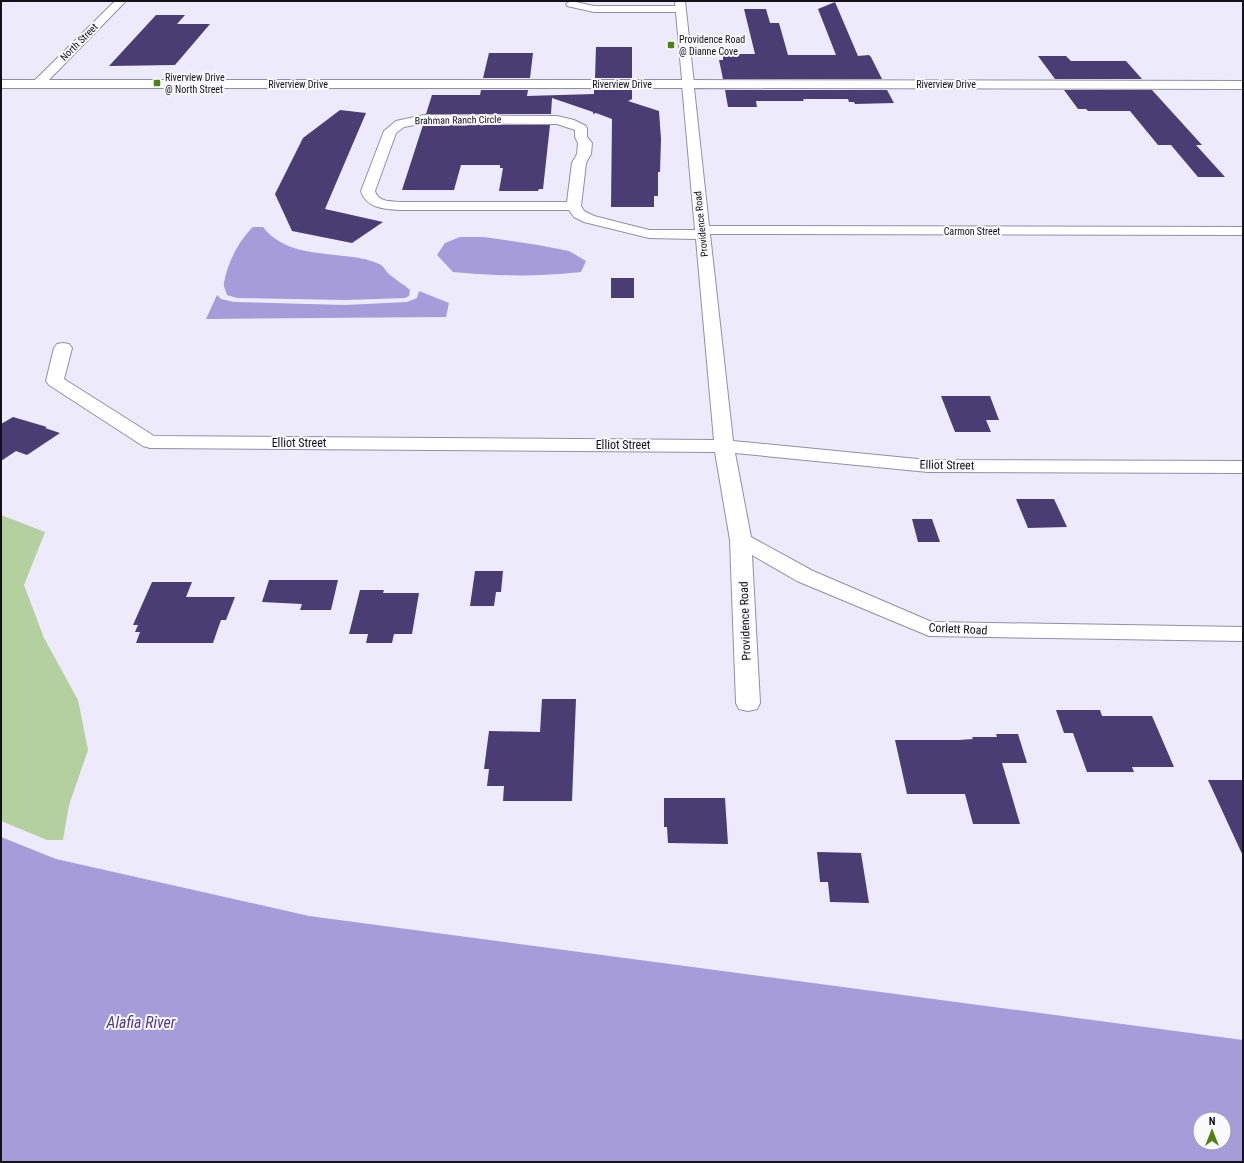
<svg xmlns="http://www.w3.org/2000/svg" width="1244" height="1163" viewBox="0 0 1244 1163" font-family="'Roboto Condensed',sans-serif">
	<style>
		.green { fill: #b4d09f }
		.water { fill: #a79cda; fill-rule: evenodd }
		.building { fill: #493d73 }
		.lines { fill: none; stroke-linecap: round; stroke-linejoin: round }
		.minor-casing { stroke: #928fa4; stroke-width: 2 }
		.tertiary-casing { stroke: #928fa4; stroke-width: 2 }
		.minor { fill: #fff; fill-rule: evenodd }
		.tertiary { fill: #fff; fill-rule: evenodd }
		.poi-dot { fill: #4f8215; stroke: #faf9fe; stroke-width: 1.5 }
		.labels { text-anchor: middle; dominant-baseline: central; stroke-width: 4; stroke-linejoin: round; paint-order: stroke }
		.far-poi-label { font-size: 10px; fill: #121119; stroke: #faf9fe; text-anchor: start }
		.far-street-label { font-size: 10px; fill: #121119; stroke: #faf9fe }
		.street-label { font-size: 12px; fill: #121119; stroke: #faf9fe }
		.near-water-label { font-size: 16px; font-style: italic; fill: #503d87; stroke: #faf9fe }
	</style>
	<rect width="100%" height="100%" fill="#edeafc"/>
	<path class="green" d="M1,515L45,532L24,585L44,638L78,700L88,750L69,805L63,840H47L1,821Z"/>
	<g class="water">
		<path d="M253,227H263C290,262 342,249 377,263C384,265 385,271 390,275C396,280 403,284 410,290L409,296L405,298L346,300L237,298L227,295C226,291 223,286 224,283C227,264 239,240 253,227Z"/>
		<path d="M460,237H484L538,245L569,251L586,261L581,272C536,277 498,276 453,272L437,255L445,243Z"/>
		<path d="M419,291L449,303L446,317L206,319L217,295L221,299L234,302L345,305L407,302L417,298Z"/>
		<path d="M1,837L56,859L309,916L1243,1040V1162H1ZM1200,1119H1224V1143H1200Z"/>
	</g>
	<g class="building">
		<path d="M835,2L858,56L869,55L871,57L882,79H723L719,60H723V56H731L730,54H755L744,9H766L770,23H779L788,55H836L818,9Z"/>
		<path d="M156,15H185L177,24H210L175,65L109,66Z"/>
		<path d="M596,47H632V78H595Z"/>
		<path d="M489,53H533L530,78H483Z"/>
		<path d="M1038,56H1066L1071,61H1126L1142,79H1055Z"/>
		<path d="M481,90H528L527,96L594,94V90H632V99L628,101L659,111L661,139L660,172H658V196H654V207H611L612,119L596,113L593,114V112L552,98L551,114H426L432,95H480Z"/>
		<path d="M725,90H887L894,103L855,104L854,102H849L848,99H803L804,101H756L757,107H728Z"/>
		<path d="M1064,90H1152L1202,145H1196L1225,177H1198L1171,145H1158L1130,111H1088L1086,109H1078Z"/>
		<path d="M340,110L366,113L325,209L383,222L352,243L292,231L275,194L303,138Z"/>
		<path d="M423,125H550L543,189H539L538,191H499L503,168H500V165H461L454,190H402Z"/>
		<rect x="611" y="278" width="23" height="20"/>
		<path d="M941,396H990L999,420H986L991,432H955Z"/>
		<path d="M13,417L47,427L45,428L60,433L27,455L16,451L1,461V424Z"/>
		<path d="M1016,499H1054L1067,527L1028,528Z"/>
		<path d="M912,519H932L940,542H918Z"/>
		<path d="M475,571H503L501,592H496L494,606H470Z"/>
		<path d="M269,580H338L331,610H300L302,604L262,602Z"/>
		<path d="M152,582H192L186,597H235L226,620H221L213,643H136L140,632H135L138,625H133Z"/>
		<path d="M360,590H384L383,593H419L412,634H394L392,643H366L368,634H349Z"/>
		<path d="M542,699H576L572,801H503L504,786H487L489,769H484L489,731L540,732Z"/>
		<path d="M1056,710H1100L1102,716H1152L1174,767H1132L1134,772H1087L1073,733H1064Z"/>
		<path d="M996,734H1018L1027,763H1002L1020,824H973L965,794H907L895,740H959L973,739L972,737H997Z"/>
		<path d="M1208,780H1243V856Z"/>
		<path d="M664,798H725L728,844L668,843L667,827H664Z"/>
		<path d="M817,852L861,853L869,903L830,902L828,882H820Z"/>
	</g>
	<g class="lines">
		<g class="minor-casing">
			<g id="minor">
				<path d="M115,1H126L42,87H34L32,84L34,81Z"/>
				<path d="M571,1L594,6H680L685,9L680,12H594L567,6L566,4Z"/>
				<path d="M688,80L1243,81V89L694,88L709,226L1243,227V235L710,234L733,441L928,460L1243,461V473L928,472L735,453L751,537L813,571L932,622L1243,627V641L929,636L797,581L752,555L760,703L757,709L748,711L739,709L736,703L730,540L715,452L150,448L143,446L49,385L46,381L54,348L57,344L63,343L69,344L72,348L64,379L154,436L714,440L696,239L649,238L584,222L574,217L569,210H400C384,209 366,208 361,191L384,131L396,121L424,115L557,116L574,120L586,126L587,129V137L592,143L591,154L586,163L581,206L584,211L594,216L649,230H695L682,84L684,81ZM424,123L557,124L575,130V137L578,143L577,154L572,163L567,202H400C390,201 378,202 375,191L396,133L404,127Z"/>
			</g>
		</g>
		<g class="tertiary-casing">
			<path id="tertiary" d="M675,1H685L694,84L692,87L688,88H1V80H682Z"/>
		</g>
		<use href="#minor" class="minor"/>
		<use href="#tertiary" class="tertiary"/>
	</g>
	<g class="poi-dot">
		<rect x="667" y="41" width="8" height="8" rx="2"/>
		<rect x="153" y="79" width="8" height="8" rx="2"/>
	</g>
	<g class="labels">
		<g class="far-poi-label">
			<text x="679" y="39">Providence Road<tspan x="679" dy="12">@ Dianne Cove</tspan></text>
			<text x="165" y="77">Riverview Drive<tspan x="165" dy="12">@ North Street</tspan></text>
		</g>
		<g class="far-street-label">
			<text transform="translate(79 42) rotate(-45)">North Street</text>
			<text x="298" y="84">Riverview Drive</text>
			<text x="622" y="84">Riverview Drive</text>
			<text x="946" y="84">Riverview Drive</text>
			<text transform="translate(458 120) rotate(-1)">Brahman Ranch Circle</text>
			<text transform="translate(701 224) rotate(-96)">Providence Road</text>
			<text x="972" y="231">Carmon Street</text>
		</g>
		<g class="street-label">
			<text x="299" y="443">Elliot Street</text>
			<text x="623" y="445">Elliot Street</text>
			<text transform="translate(947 465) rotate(1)">Elliot Street</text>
			<text transform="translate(745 621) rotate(-92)">Providence Road</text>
			<text transform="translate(958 629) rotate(3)">Corlett Road</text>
		</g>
		<g class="near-water-label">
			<text x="141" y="1022">Alafia River</text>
		</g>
	</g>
	<rect width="1244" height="1163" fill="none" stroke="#121119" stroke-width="4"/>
	<g transform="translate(1212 1131)"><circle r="19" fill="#faf9fe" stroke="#9d9ca2"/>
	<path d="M0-3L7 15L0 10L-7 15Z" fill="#4f8215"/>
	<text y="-6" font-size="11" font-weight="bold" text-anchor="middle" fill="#121119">N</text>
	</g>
</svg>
